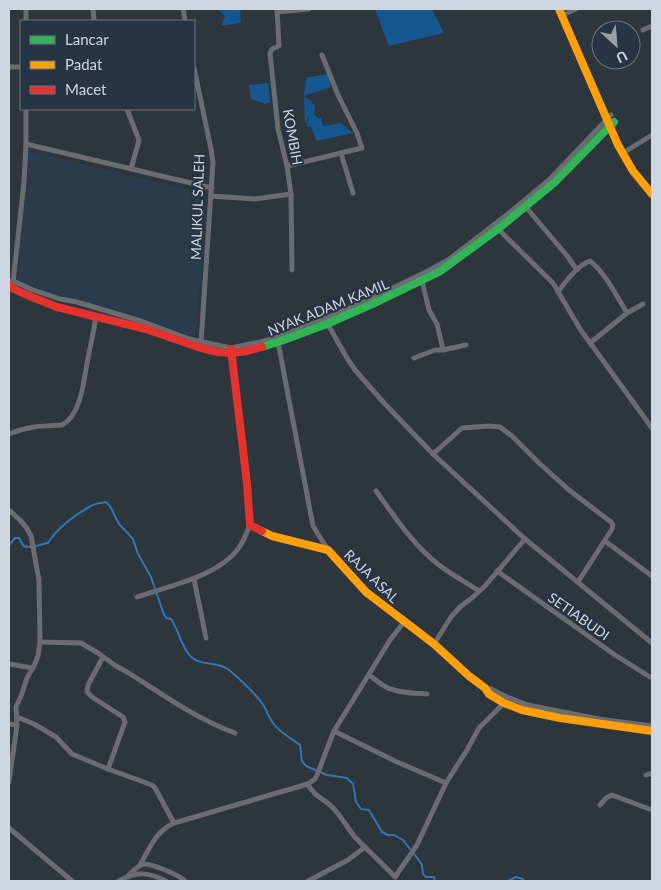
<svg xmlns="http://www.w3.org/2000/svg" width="661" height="890" viewBox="0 0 661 890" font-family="Lato,sans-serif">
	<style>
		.built { fill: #2a3b4d }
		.forest { fill: #155891 }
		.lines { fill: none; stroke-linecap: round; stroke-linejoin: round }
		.stream { stroke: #3475b3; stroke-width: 2 }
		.street { stroke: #696c70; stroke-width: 5 }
		.fast { stroke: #30b455; stroke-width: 8 }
		.slow { stroke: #ff9f0a; stroke-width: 8 }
		.jam { stroke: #e5322d; stroke-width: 8 }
		.labels { text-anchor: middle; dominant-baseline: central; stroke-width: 4; stroke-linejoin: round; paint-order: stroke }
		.street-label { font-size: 14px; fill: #ced6e0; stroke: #273443 }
	</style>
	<rect width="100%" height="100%" fill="#2d353d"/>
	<path class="built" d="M28,151L207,194L203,256L194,344L128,322L16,287Z"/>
	<g class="forest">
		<path d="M218,9H240L241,23L221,26L225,16Z"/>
		<path d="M375,9H432L444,33L389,46Z"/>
		<path d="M327,74L331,87L304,96L310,101L311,100L313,105L315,104L314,114L319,119L321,118L323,126L341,123L353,133L317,141L311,128L314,127H307L310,125L306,126L311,113L305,124L304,95L306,78Z"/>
		<path d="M268,83L270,102L265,104L251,99L249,85Z"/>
	</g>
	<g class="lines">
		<g class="stream">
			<path d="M9,545L15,538H19C20,540 22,545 24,546C30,549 41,544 48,543C56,529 76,514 91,506C95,503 101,503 106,502L110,506L119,524L133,539L138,554L151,577L163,612L166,618L171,619C178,629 181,644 188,653C198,668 218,660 229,670C240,679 257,695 264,706C267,711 269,718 273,723C278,731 292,739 300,745L302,761L306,766L327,775L347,778L353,784L356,802L361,809L369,810L382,832L388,835H394L403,840L418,859L422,865L423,874L426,877H434L435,881H439"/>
			<path d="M455,881H504"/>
			<path d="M508,881L516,877L523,879V881"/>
		</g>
		<g class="street">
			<path d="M93,9L94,21"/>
			<path d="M183,9L185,21"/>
			<path d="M277,12L309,9"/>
			<path d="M567,13L576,9"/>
			<path d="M26,21V9"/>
			<path d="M643,30L652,26"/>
			<path d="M9,67H21"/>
			<path d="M194,68L211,149L213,162L201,343"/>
			<path d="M127,109L130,117L139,140L131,169"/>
			<path d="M26,144L212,188"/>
			<path d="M341,153L353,193"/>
			<path d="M623,153L652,135"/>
			<path d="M287,166L362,148L357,133L338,95L322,55"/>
			<path d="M291,194L292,270"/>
			<path d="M211,196L255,199L291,194L287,166L278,129L270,53L272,49L279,46L277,9"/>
			<path d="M525,206L568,257L577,270"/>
			<path d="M497,228L553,283L580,329L652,428"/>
			<path d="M9,281H13L33,290L60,299L77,302L141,321L189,339L231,348L260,342L275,338L319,321L366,301L428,271L448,260L513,210L550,179L611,115"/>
			<path d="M422,281L429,310L437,324L443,350"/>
			<path d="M13,283L24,182L26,144V109"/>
			<path d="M558,292C565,282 578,265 590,261C604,271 618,298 627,313"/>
			<path d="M326,321L347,358L355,370L385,404L433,454L525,539L652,643"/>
			<path d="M278,342L313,526L328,550"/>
			<path d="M590,343L627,313L643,304"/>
			<path d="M414,358L435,350H443L466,345"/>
			<path d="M9,434C27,426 42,426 62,425C82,415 84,377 88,358C91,344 94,330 96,316"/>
			<path d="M433,454L462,428L490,426L500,427L512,436L539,463L569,490L611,522L613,525L612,529L578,582"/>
			<path d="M376,491C395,517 413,545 439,565C452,575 466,582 479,591"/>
			<path d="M9,510L20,520L26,527L31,536L39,580L40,642L38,656L34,666L27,678L21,696L16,707L17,725L9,782"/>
			<path d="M605,541L652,576"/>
			<path d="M497,571L615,655L650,677"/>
			<path d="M194,579L206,638"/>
			<path d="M137,597C168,586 221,576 240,546C244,540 247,532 250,525"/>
			<path d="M404,622L390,640L334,731L317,775L315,779L308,784C315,798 324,798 333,808C341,816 347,827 354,836C367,850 382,863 395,877L417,845L446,783L467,750L479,728L504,703"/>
			<path d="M40,642L81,643L98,653L116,666L127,672C162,694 196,719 235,733"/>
			<path d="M434,644L451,617L460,607L473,597L485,586L525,539"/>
			<path d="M103,657L88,685L87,692L92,697L123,717L125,722L108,769"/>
			<path d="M9,664L33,668"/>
			<path d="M369,675C375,679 380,684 386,687C398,693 414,693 427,694"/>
			<path d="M485,688L491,689L507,697L528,705L599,719L652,726"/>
			<path d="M17,717L34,724L56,737L72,754L108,769L152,785L155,788L174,823"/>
			<path d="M9,724L17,725"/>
			<path d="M334,731L397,762L446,783"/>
			<path d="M646,775L649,774H652"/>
			<path d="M600,805L606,798L612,795L652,810"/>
			<path d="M9,828L72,881"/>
			<path d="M140,865C150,848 155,832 174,823L308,784"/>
			<path d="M128,876C133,871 138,865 144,864C151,863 181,876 185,881"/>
			<path d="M119,881C136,871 148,872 166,881"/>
			<path d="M308,881L348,860L365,847"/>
		</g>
		<path class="fast" d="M262,347L281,341L327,324L379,301L439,272L498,229L554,183L614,122"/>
		<g class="slow">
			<path d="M559,9L618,145L633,171L652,194"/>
			<path d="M262,531L272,536L328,550L366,592L434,644L469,676L485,688L489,694L504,703L522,710L560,718L652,731"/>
		</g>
		<g class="jam">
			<path d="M9,285L12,288L27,295L57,307L146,329L201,348L218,352L232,353L247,351L262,347"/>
			<path d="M231,349L247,483L250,525L262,531"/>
		</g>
	</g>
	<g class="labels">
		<g class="street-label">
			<text transform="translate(293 137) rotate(80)">KOMBIH</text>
			<text transform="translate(197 207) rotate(-88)">MALIKUL SALEH</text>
			<text transform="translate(328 307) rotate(-22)">NYAK ADAM KAMIL</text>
			<text transform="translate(372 576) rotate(44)">RAJA ASAL</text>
			<text transform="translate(579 616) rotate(35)">SETIABUDI</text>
		</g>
	</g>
	<rect width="661" height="890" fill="none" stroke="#ced6e0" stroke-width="20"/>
	<rect x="20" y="20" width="175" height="90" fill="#273443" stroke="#6a7582"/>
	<rect x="30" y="36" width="25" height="8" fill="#30b455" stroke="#6a7582"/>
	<text x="65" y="45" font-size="15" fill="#ced6e0">Lancar</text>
	<rect x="30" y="61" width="25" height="8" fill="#ff9f0a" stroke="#6a7582"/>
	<text x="65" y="70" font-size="15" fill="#ced6e0">Padat</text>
	<rect x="30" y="86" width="25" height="8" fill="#e5322d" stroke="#6a7582"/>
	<text x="65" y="95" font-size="15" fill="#ced6e0">Macet</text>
	<g transform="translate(616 45) rotate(154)"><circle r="24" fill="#273443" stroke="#6a7582"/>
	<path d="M0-4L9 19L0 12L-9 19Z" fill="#969ea7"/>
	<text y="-8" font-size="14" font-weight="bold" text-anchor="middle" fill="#ced6e0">U</text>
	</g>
</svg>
